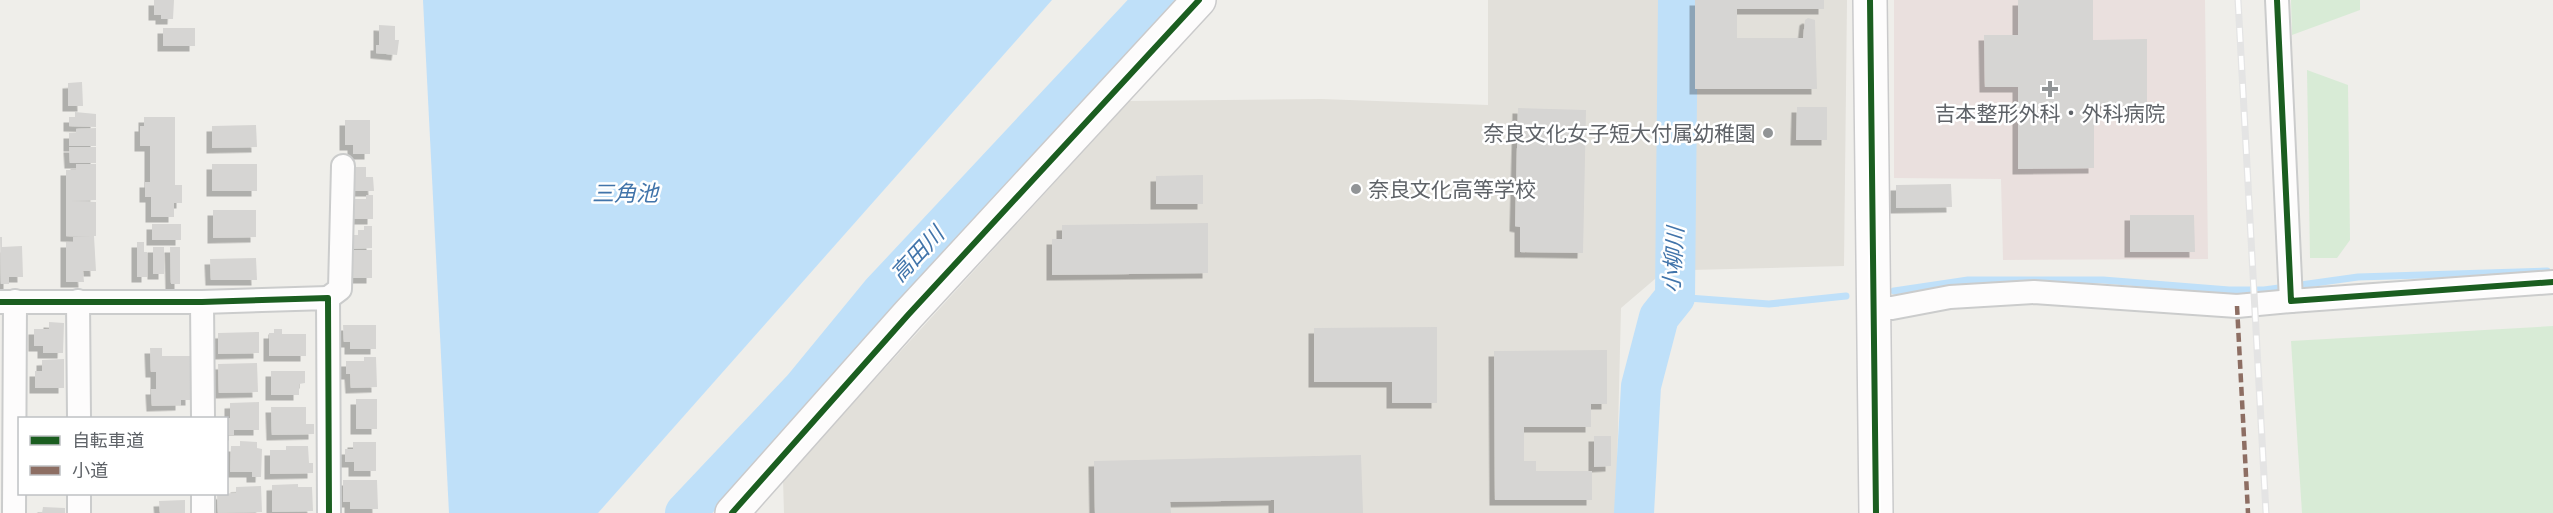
<svg xmlns="http://www.w3.org/2000/svg" width="2553" height="513" viewBox="0 0 2553 513" font-family="'PT Sans Narrow','Noto Sans JP',sans-serif">
	<style>
		.education { fill: #e2e0da }
		.medical { fill: #eae0de }
		.green { fill: #d8ebd6 }
		.water { fill: #bfe0f9 }
		.lines { fill: none; stroke-linecap: round; stroke-linejoin: round }
		.stream { stroke: #bfe0f9; stroke-width: 7 }
		.river { stroke: #bfe0f9; stroke-width: 40 }
		.building { fill: #d6d5d3; filter: url(#shadow) }
		.street-casing { stroke: #cbcccc; stroke-width: 26 }
		.secondary-casing { stroke: #cacacb; stroke-width: 36 }
		.street { stroke: #fdfcfc; stroke-width: 22 }
		.secondary { stroke: #fdfcfc; stroke-width: 33 }
		.rail-casing { stroke: #e4e4e4; stroke-width: 7 }
		.rail { stroke: #fff; stroke-width: 4.5; stroke-dasharray: 14; stroke-linecap: butt }
		.quiet { stroke: #8d6e63; stroke-width: 4.5; stroke-dasharray: 9 4.5; stroke-linecap: butt }
		.cycleway-casing { stroke: #fff; stroke-width: 10 }
		.cycleway { stroke: #1b5e20; stroke-width: 6 }
		.poi-dot { fill: #919496; stroke: #fff; stroke-width: 2 }
		.labels { text-anchor: middle; dominant-baseline: central; stroke-width: 5; stroke-linejoin: round; paint-order: stroke }
		.poi-label { font-size: 21px; fill: #5f6368; stroke: #fff }
		.water-label { font-size: 22px; font-style: italic; fill: #4174aa; stroke: #fff }
	</style>
	<defs>
		<filter id="shadow"><feDropShadow dx="-5.5" dy="5.5" stdDeviation="0" flood-color="#0004"/></filter>
	</defs>
	<rect width="100%" height="100%" fill="#efeeea"/>
	<g class="education">
		<path d="M1488,0H1667L1662,273L1621,308L1616,513H784L783,480L1129,101L1321,99L1488,105Z"/>
		<path d="M1692,0H1847L1844,266L1691,270Z"/>
	</g>
	<path class="medical" d="M1894,0H2205L2208,259L2003,260L2001,179L1894,178Z"/>
	<g class="green">
		<path d="M2291,0H2360V10L2292,35Z"/>
		<path d="M2307,70L2348,85L2350,240L2337,258H2310Z"/>
		<path d="M2553,326V513H2302L2291,341Z"/>
	</g>
	<path class="water" d="M423,0H1052L598,513H449Z"/>
	<g class="lines">
		<g class="stream">
			<path d="M1894,291L1968,280H2103L2229,290H2264L2358,277L2547,271"/>
			<path d="M1675,297L1769,304L1846,296"/>
		</g>
		<g class="river">
			<path d="M685,513L803,388L881,293L1155,0"/>
			<path d="M1634,513L1641,386L1659,317L1675,297L1678,0"/>
		</g>
	</g>
	<g class="building">
		<path d="M154,0H174L173,19H161V15H154Z"/>
		<path d="M1695,0H1824V9H1737V38H1803L1805,20L1808,18L1815,20L1817,89H1695Z"/>
		<path d="M2018,0H2093V40L2147,39V105L2094,106V168L2018,169V87H1985L1984,35H2018Z"/>
		<path d="M379,25L395,26V40H399L397,55L376,53V45H379Z"/>
		<rect x="163" y="28" width="32" height="18"/>
		<path d="M82,82L83,106H68V83Z"/>
		<path d="M1797,107H1827V140H1796Z"/>
		<path d="M1518,108L1586,110L1583,253L1520,252V227L1515,226Z"/>
		<path d="M75,112L96,114V127L69,126V117H75Z"/>
		<path d="M144,117H175V185H182V203H174V217H151V197H145V182H150V146H140V126H144Z"/>
		<path d="M345,120H370V154H353V145H345Z"/>
		<path d="M256,125L257,147L212,148V126Z"/>
		<path d="M96,128V146H69V133H76V129Z"/>
		<path d="M69,147H96V163H70Z"/>
		<path d="M76,164H96V200L72,201L96,202V236H94L96,271H83L84,282H66V242H73V237H92L66,236V170H76Z"/>
		<rect x="212" y="164" width="45" height="27"/>
		<path d="M352,167H366V177H373L374,191H352Z"/>
		<path d="M1203,175V204H1156V176Z"/>
		<path d="M1951,184L1952,207L1896,208V185Z"/>
		<path d="M366,195H373V219H354L353,199H366Z"/>
		<path d="M213,210H256V237L213,238Z"/>
		<path d="M2130,215H2194L2195,252H2130Z"/>
		<path d="M1208,223V273L1052,275V239H1062V225Z"/>
		<rect x="152" y="224" width="29" height="16"/>
		<path d="M364,226H372V248L351,249V235H358V230H364Z"/>
		<path d="M0,237H2V247L22,246L23,277H9V284H1Z"/>
		<path d="M137,242H144V252H147V277H137Z"/>
		<rect x="153" y="247" width="11" height="27"/>
		<path d="M170,247H180V284H171Z"/>
		<path d="M351,250H372V278H352Z"/>
		<path d="M256,258L257,280H211L210,259Z"/>
		<path d="M49,322L64,323L63,353H43V346H34V329H49Z"/>
		<path d="M343,325H376V349H350V342H344Z"/>
		<path d="M1437,327V403H1392V382H1314V328Z"/>
		<path d="M274,329H282V334H306V356H269V333H274Z"/>
		<path d="M259,332V353L218,354V333Z"/>
		<path d="M150,348H162V356H190L191,400H181V405L152,406L151,389H156V372H151Z"/>
		<path d="M1607,350V404H1591V427H1524V461H1536V471H1592V500H1495L1494,351Z"/>
		<path d="M364,357H376L377,387L351,388L350,374H346V361H364Z"/>
		<path d="M64,359V388H35V371H42V360Z"/>
		<path d="M257,363L258,392L219,393L218,364Z"/>
		<path d="M271,371H305V383L299,384V395H271Z"/>
		<rect x="356" y="399" width="21" height="30"/>
		<path d="M259,402V430H234V435H226V418H230V403Z"/>
		<path d="M271,407H306V424H314V434L272,435Z"/>
		<path d="M1594,436H1611V466L1594,467Z"/>
		<path d="M240,441L257,442V448L262,449L261,477H252V472H230L231,446H240Z"/>
		<path d="M353,442H376V471H354V462H345V449H353Z"/>
		<path d="M286,446H308L309,463H313V473L270,474V450H286Z"/>
		<path d="M1361,455L1363,513H1274V500L1170,502L1171,513H1095L1094,461Z"/>
		<path d="M343,480H377L378,509H350V502H343Z"/>
		<path d="M298,484V487H312L313,511L272,512V485Z"/>
		<path d="M261,486L262,512L218,513L217,494L236,493V487Z"/>
		<path d="M185,500V513H160L159,501Z"/>
		<path d="M43,507L65,508V513H42Z"/>
	</g>
	<g class="lines">
		<g class="street-casing">
			<g id="street">
				<path d="M2277,0L2291,301L2553,282"/>
				<path d="M328,298L340,289L343,166"/>
				<path d="M78,301L79,418"/>
				<path d="M0,302H202L328,298L329,513"/>
				<path d="M202,302L203,418"/>
				<path d="M1874,308H1892L1950,297L2034,292L2237,306L2291,301"/>
				<path d="M79,494V513"/>
				<path d="M203,494V513"/>
				<path d="M14,513L15,301"/>
			</g>
		</g>
		<g class="secondary-casing">
			<g id="secondary">
				<path d="M1870,0L1876,513"/>
				<path d="M732,513L908,315L1199,0"/>
			</g>
		</g>
		<use href="#street" class="street"/>
		<use href="#secondary" class="secondary"/>
		<g class="rail-casing">
			<path id="rail" d="M2238,0L2266,513"/>
		</g>
		<use href="#rail" class="rail"/>
		<path class="quiet" d="M2237,306L2248,513"/>
		<g class="cycleway-casing">
			<g id="cycleway">
				<path d="M1870,0L1876,513"/>
				<path d="M2277,0L2291,301L2553,282"/>
				<path d="M0,302H202L328,298L329,513"/>
				<path d="M732,513L908,315L1199,0"/>
			</g>
		</g>
		<use href="#cycleway" class="cycleway"/>
	</g>
	<g class="poi-dot">
		<path d="M2047 80h6v6h6v6h-6v6h-6v-6h-6v-6h6z"/>
		<circle cx="1768" cy="133" r="6"/>
		<circle cx="1356" cy="189" r="6"/>
	</g>
	<g class="labels">
		<g class="poi-label">
			<text x="2050" y="113">吉本整形外科・外科病院</text>
			<text x="1756" y="133" text-anchor="end">奈良文化女子短大付属幼稚園</text>
			<text x="1368" y="189" text-anchor="start">奈良文化高等学校</text>
		</g>
		<g class="water-label">
			<text x="625" y="193">三角池</text>
			<text transform="translate(917 254) rotate(-47)">高田川</text>
			<text transform="translate(1673 260) rotate(-86)">小柳川</text>
		</g>
	</g>
	<rect x="18" y="417" width="210" height="78" fill="#ffffff" stroke="#bfc1c3" stroke-width="1.5"/>
	<rect x="30" y="436" width="30" height="9" fill="#1b5e20" stroke="#bfc1c3" stroke-width="1.5"/>
	<text x="72" y="447" font-size="18" fill="#5f6368">自転車道</text>
	<rect x="30" y="466" width="30" height="9" fill="#8d6e63" stroke="#bfc1c3" stroke-width="1.5"/>
	<text x="72" y="477" font-size="18" fill="#5f6368">小道</text>
</svg>
